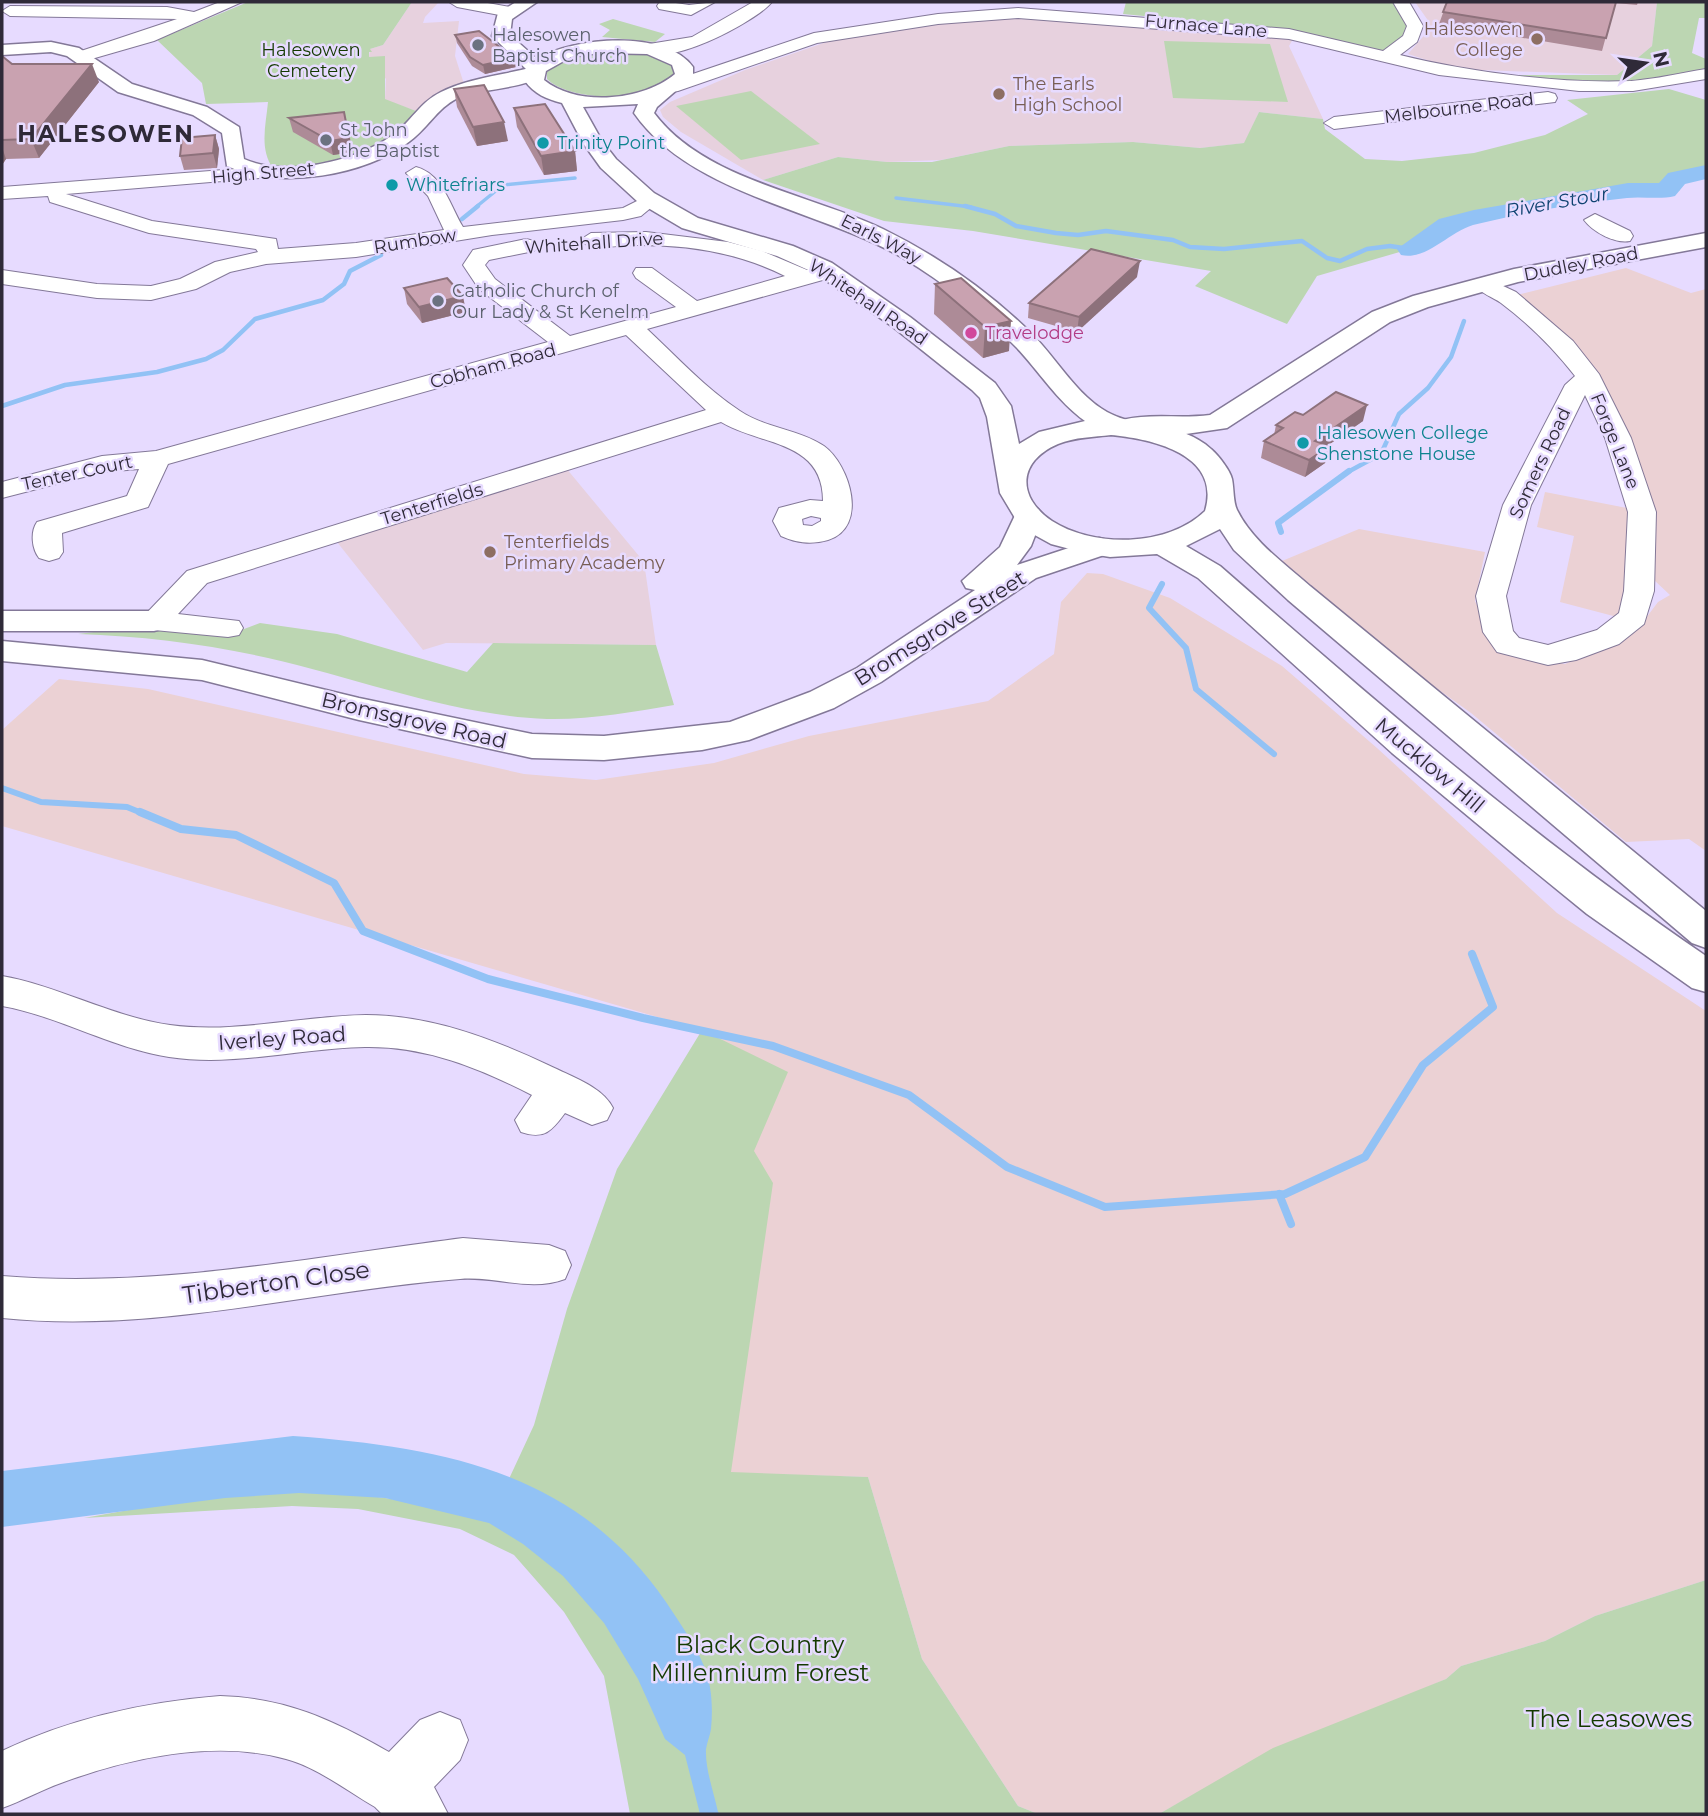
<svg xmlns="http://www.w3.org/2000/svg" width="1708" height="1816" viewBox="0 0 1708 1816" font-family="Montserrat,sans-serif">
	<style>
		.industrial { fill: #ebd1d4 }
		.education { fill: #e7d1de }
		.green { fill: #bcd6b2 }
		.water { fill: #92c2f5 }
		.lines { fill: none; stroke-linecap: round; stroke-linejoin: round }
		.stream-far3 { stroke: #92c2f5; stroke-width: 3.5 }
		.stream-far2 { stroke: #92c2f5; stroke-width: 4.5 }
		.stream-far1 { stroke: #92c2f5; stroke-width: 6 }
		.stream { stroke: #92c2f5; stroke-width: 8 }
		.river { fill: #92c2f5; fill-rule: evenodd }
		.minor-casing { stroke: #837898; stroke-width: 2 }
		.major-casing { stroke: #837898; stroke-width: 3 }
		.highway-casing { stroke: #837898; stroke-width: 3 }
		.minor { fill: #fff; fill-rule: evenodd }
		.major { fill: #fff; fill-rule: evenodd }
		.highway { fill: #fff; fill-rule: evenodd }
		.wall { fill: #ad8b97 }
		.shaded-wall { fill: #8d717b }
		.building { fill: #c9a2b0; stroke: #8d717b; stroke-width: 2 }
		.education-dot { fill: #8d6e63; stroke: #e7dbff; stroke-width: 2.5 }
		.worship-dot { fill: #6b7280; stroke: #e7dbff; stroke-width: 2.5 }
		.culture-dot { fill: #0f9aa8; stroke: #e7dbff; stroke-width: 2.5 }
		.hotel-dot { fill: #d1479c; stroke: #e7dbff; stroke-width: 2.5 }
		.labels { text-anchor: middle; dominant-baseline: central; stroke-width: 5; stroke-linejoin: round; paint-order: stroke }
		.far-street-label { font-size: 18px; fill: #2f2a38; stroke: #e7dbff }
		.far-education-label { font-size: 18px; fill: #785e54; stroke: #e7dbff; text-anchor: start }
		.far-worship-label { font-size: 18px; fill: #5b616d; stroke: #e7dbff; text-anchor: start }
		.far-park-label { font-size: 18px; fill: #143a00; stroke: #e7dbff }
		.far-culture-label { font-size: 18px; fill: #0d838f; stroke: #e7dbff; text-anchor: start }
		.far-hotel-label { font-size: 18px; fill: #b23c85; stroke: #e7dbff; text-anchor: start }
		.far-water-label { font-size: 19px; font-style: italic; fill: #0f4371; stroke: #e7dbff }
		.street-label { font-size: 21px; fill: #2f2a38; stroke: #e7dbff }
		.far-district-label { font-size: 23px; font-weight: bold; letter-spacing: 2px; fill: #2f2a38; stroke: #e7dbff }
		.near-street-label { font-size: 24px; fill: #2f2a38; stroke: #e7dbff }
		.near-park-label { font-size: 24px; fill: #143a00; stroke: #e7dbff }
	</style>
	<rect width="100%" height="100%" fill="#e7dbff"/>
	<g class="industrial">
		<path d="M1626,268L1691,293L1706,289V851L1689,839L1626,842L1471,713L1414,672L1282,561L1359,529L1485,552L1475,601L1493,641L1509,653L1565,664L1621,639L1646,618L1658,602L1670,595L1654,580L1638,462L1517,295Z"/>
		<path d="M1545,492L1632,509V578L1621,618L1560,602L1574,536L1537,527Z"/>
		<path d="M1087,573L1103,574L1170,598L1282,666L1377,748L1557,913L1706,1011V1580L1595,1616L1545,1641L1461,1666L1446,1679L1232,1773L1159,1814H1038L1018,1806L922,1659L868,1477L731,1473L718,1150L702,1030L2,826V730L59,679L148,689L524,774L596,780L714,763L809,736L988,701L1054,654L1061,602Z"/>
	</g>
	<g class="education">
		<path d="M412,2L438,3L425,17L423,23L459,21L455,56L464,84L416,111L385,100L386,79L369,57L370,49L383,45Z"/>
		<path d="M1415,2H1657L1652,46L1617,75L1455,69L1408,54L1428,31L1427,19Z"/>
		<path d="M1006,18L1055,19L1293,39L1289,46L1323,119L1259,112L1245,143L1200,148L1133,142L1009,146L941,160L887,162L838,157L763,180L681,132L663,117L660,110L670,102L745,70L838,38L939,22Z"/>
		<path d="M566,468L644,562L656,645L446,643L423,650L337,542Z"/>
	</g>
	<g class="green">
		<path d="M248,2H412L383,45L370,49L372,52H369V57L385,56V99L416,111C410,118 405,127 399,133C366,162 315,166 273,168C259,149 266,124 268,102L206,104L202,83L157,40Z"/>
		<path d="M1126,2H1395L1408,25L1406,38L1390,50L1381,51L1277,29L1123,14Z"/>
		<path d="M1657,2H1706V18H1699L1692,53L1706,59V68C1633,89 1577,82 1503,75H1617L1652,46Z"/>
		<path d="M613,19L665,34L655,42L602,37L610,30L599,24Z"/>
		<path d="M1164,41L1270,44L1288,102L1173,98Z"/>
		<path d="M587,53H648L673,63L677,70C663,105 570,103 547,79V72L555,64Z"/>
		<path d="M1669,89L1706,100V172L1678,178L1683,184L1679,191L1629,193L1483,215L1448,224L1410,249L1317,276L1287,324L1195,286L1211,271L973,231L884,221L763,180L838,157L887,162H932L1009,146L1133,142L1200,148L1244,143L1259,112L1323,119L1325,129L1365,159L1402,161L1474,153L1545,135L1588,114L1567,100Z"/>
		<path d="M751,91L820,144L741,160L676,106Z"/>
		<path d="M260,623L337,634L467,672L493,643L656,645L674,705C633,712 589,720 547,719C452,715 360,679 268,658C206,644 142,636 78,634L126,628L231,634Z"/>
		<path d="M702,1030L788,1072L754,1151L773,1183L731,1472L868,1477L922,1659L1018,1806L1038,1814H630L604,1676L564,1612L514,1555L460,1529L358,1509L292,1506L84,1518C180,1500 288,1482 385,1498C420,1503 455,1513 489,1522L534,1425L567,1309L617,1169Z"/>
		<path d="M1706,1580V1814H1159L1273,1748L1446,1679L1461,1666L1545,1641L1595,1616Z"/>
	</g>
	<path class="water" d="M293,1436C442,1447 576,1471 666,1602C679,1622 695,1644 704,1666C712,1685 713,1708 711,1729C710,1736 707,1742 706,1749C705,1769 714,1793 718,1812L721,1814H700L685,1755L665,1739L638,1679L604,1623L563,1576L523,1544L489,1523L385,1498L299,1493L225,1498L2,1527V1471Z"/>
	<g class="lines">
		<g class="stream-far3">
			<path d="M896,198L971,207"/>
			<path d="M476,207L503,185L575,178"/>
		</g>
		<g class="stream-far2">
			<path d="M965,206L995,214L1016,226L1056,233L1078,235L1106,231L1173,240L1190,247L1224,249L1302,241L1327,258L1340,261L1367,249L1390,246L1410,249"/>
			<path d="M462,219L478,206"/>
			<path d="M2,406L65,385L157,372L206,359L223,350L255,319L323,300L344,284L350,271L381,255"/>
			<path d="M1346,473L1381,454L1399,414L1428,388L1451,357L1464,321"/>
		</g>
		<g class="stream-far1">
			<path d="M1281,532L1278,523L1349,471"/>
			<path d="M1162,584L1149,608L1186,648L1196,689L1274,754"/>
			<path d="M2,788L41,802L127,807L144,814"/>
		</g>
		<g class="stream">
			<path d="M140,812L181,829L236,835L334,883L363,931L488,979L643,1018L773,1046L909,1095L1007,1167L1105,1207L1285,1194L1365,1157L1423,1065L1493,1007L1472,954"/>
			<path d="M1279,1194L1291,1224"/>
		</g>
		<path class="river" d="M1706,165V179L1685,184L1675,196C1659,200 1643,196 1627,198C1576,203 1522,213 1473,225C1449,232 1426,261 1401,255L1397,249L1439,219L1474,210L1628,183H1659L1668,173Z"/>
		<g class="minor-casing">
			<g id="minor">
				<path d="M220,2H242L154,41L81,62L75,61L72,57L75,53L177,19L10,16L2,11L10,6L167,7L194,12Z"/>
				<path d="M449,2H482L516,8L518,12L510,17L457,7Z"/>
				<path d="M669,2L689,5L715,2L691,15L659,9L657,6L659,3Z"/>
				<path d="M753,2H772C756,22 661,72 640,49L643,45L692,37Z"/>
				<path d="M1393,2H1409L1423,26L1417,42L1400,55C1469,72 1560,84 1631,81C1656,79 1681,73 1706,69V79L1633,91H1579L1439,75L1289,39L1018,18L938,24L817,43L678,91L672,92L663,87L666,83L814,33L938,14L1018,8L1289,29L1383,51L1403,36L1407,26Z"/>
				<path d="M1548,92L1555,94L1557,98L1555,102L1334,129L1324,123L1334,117Z"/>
				<path d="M264,167L271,169L274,173L271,177L66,194L152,221L276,239L278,249L356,243L444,230L428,196L406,173L416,167C443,174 450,206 463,227L623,208L649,195L659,201L641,216L623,220L492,235L356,257L266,264L230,272L196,289L151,300L97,298L2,284V270L97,284L151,286L180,279L215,262L258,252L256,249L149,233L50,202L48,196L2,199V187Z"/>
				<path d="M1595,214L1630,231L1633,236L1630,241C1615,244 1593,232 1584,220Z"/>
				<path d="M646,232L728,242L762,251L807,270L829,264L840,271L837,276L647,329C677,357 706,389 740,411C765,428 798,429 824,446C850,465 869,527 828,540C811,545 797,543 781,536L773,521L779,508L810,500L823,501C823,440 761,446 721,422L207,583L178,614L239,621L243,628L239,635L228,637L154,630L143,628L139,621L187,571L706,410L626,335L168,464L148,507L62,533L63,552L59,558L49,561L39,558C32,549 30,532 37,522L127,496L139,469L103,472L2,498V482L102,456L156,451L548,342L479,289L463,265L473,250L526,239L534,241L537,246L534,251L489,260L485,265L495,279L570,336L676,307L636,278L633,273L636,268H652L697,301L785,276C737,252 685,244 632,245C618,245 589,252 580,240L591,233ZM811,516L821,518V521L812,526L803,525L802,519Z"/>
				<path d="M1486,278L1516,292L1573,341L1599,374L1631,438L1656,512L1654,591L1644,624L1619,644L1576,660L1548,665L1497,652L1483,632L1476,596L1503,505L1565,385L1575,376C1554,349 1529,324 1501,303C1493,297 1481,294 1475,285L1478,280ZM1585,395L1605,438L1628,512L1624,591L1619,613L1597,630L1548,645L1519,638L1513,631L1506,596L1531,505Z"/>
				<path d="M2,976C59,986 112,1017 170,1025C235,1034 300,1016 366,1015C429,1015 491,1038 548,1065C570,1076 602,1086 613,1108L607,1120L592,1125L565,1113C552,1131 544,1140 521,1132L515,1120L532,1095C479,1068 426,1046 365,1047C300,1048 235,1067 169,1057C111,1048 59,1016 2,1006Z"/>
				<path d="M463,1238L549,1245L565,1251L571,1265L565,1279C531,1292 495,1276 460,1279C307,1291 156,1334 2,1318V1276C155,1289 311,1257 463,1238Z"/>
				<path d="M220,1696C286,1698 333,1720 389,1752L420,1720L440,1712L460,1720L468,1740L460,1760L434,1787L448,1814H382L375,1807C347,1791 317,1767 286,1759C215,1739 128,1758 61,1783C41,1790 22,1801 2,1808V1751C71,1718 145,1702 220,1696Z"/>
			</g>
		</g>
		<g class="major-casing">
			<g id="major">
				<path d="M51,42L79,48L132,84L207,107L239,127L244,159C287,178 356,161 393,135C411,122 420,102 441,92C469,78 504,75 534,67L543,73C532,88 482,89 462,96C438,106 430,126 410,141C366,176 278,190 227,166L222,133L193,115L118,92L67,56L51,52L2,55V45Z"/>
				<path d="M1706,233V247L1518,282L1428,307L1390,322L1227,428L1179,435L1122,432L1118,426L1122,420C1150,413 1181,419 1210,415L1372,312L1413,296L1514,269Z"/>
				<path d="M1028,506L1038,509L1043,515L1031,546L1017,565L1099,538L1110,541L1114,547L1110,553L1036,578L881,682L834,708L749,740L702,750L604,760L532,758L359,720L202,680L2,661V641L202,660L359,698L532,734L604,736L730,722L810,692L857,668L975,590L966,588L962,581L1000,547L1018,509Z"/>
				<path d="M2,611H154L165,614L170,621L165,628L154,631H2Z"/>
			</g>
		</g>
		<g class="highway-casing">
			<path id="highway" d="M516,2H537L512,19L510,35L537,59C573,37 666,29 693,67V76L657,107L654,113C704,180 811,194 883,229C938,256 991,293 1034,336C1058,361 1077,395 1107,412C1140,430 1182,422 1211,449C1218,455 1230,470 1232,479C1234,489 1233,502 1237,510C1253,542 1284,563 1310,586L1706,911V948L1692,943L1288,600L1234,550L1220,529L1186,546L1220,566C1377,703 1534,839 1706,956V992L1692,988L1587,914L1522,861L1392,753L1198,578L1157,554L1110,557L1085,553L1051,544L1031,533L1015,518L1000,493L987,417L980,398L972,390L893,327L815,273L777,256L682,228L638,202L601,168L583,143L562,103C547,99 534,94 525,81L527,70L492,36L498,13ZM599,53L647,54L672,65L675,74C643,101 577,107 544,80L546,71L571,57ZM638,104L634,113C691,195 819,209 903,258C943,282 983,313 1016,347C1039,371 1057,401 1085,421L1039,432L1019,444L1011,406L995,383L910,317L832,263L793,246L698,218L654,193L616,159L602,141L583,107ZM1111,435C1152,439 1222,454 1205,511C1168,547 1094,548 1052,521C1016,497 1018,461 1058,444C1075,437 1094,437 1111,435Z"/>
		</g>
		<use href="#minor" class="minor"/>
		<use href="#major" class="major"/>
		<use href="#highway" class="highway"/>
	</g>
	<g class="wall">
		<path d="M1447,2H1638L1637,5L1615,3L1602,51L1439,24Z"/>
		<path d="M455,35L514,58L516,67L485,74L472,66L457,43Z"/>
		<path d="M2,56L12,64L99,82L39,158L6,159L2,165Z"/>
		<path d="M454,89L508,141L477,146L457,107Z"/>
		<path d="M514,108L575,151L577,171L544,175L517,127Z"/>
		<path d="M289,118L353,152L333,155L293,132Z"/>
		<path d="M215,135L219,149L217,168L184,170L180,156Z"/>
		<path d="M1137,277L1077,332L1028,318L1029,303Z"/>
		<path d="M961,278L1009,351L983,358L934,314L935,284Z"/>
		<path d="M404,288L466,312L422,323L407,304Z"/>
		<path d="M1303,415L1363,421L1327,446H1329L1325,463L1305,477L1261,458L1264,441L1274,435L1276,425Z"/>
	</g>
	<g class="shaded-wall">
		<path d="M514,58L516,67L485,74L483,65Z"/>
		<path d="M92,64L99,82L39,158L31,139Z"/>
		<path d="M344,112L353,152L333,155L330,141Z"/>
		<path d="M504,122L508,141L477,146L473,127Z"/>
		<path d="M215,135L219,149L217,168L213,153Z"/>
		<path d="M2,147L6,159L2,165Z"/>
		<path d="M575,151L577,171L544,175L541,156Z"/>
		<path d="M1140,261L1137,277L1077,332L1079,317Z"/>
		<path d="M463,296L466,312L422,323L419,307Z"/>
		<path d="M1011,321L1009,351L983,358L985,327Z"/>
		<path d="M1367,405L1363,421L1311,457L1315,441Z"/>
		<path d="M1329,446L1325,463L1305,477L1309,460Z"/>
	</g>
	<g class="building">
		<path d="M1447,2H1616L1606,38L1443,12Z"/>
		<path d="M479,31L514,58L483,65L470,57L455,35Z"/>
		<path d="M2,56L12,64H92L31,139L2,140Z"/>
		<path d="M484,85L504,122L473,127L454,89Z"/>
		<path d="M545,104L575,151L541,156L514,108Z"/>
		<path d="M344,112L349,138L330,141L289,118Z"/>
		<path d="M215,135L213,153L180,156L182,138Z"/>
		<path d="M1091,249L1140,261L1079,317L1029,303Z"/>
		<path d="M447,278L463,296L419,307L404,288Z"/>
		<path d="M961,278L1011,321L985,327L935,284Z"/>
		<path d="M1336,392L1367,405L1315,441L1329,446L1309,460L1264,441L1283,428L1276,425L1295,412L1303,415Z"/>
	</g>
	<g class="education-dot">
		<circle cx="1537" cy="39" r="7"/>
		<circle cx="999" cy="94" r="7"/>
		<circle cx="490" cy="552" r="7"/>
	</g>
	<g class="worship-dot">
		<circle cx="478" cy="45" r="7"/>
		<circle cx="326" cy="140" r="7"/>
		<circle cx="438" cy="301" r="7"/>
	</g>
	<g class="culture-dot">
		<circle cx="543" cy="143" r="7"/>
		<circle cx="392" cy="185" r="7"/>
		<circle cx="1303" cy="443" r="7"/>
	</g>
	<circle class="hotel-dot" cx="971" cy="333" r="7"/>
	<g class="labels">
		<g class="far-street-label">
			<text transform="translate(1206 26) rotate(5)">Furnace Lane</text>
			<text transform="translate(1459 108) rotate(-7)">Melbourne Road</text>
			<text transform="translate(263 173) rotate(-5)">High Street</text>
			<text transform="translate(881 239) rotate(27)">Earls Way</text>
			<text transform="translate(415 241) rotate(-9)">Rumbow</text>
			<text transform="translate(594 243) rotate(-4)">Whitehall Drive</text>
			<text transform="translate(1581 264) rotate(-11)">Dudley Road</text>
			<text transform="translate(868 302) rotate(34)">Whitehall Road</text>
			<text transform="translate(493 366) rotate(-15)">Cobham Road</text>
			<text transform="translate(1615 441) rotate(68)">Forge Lane</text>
			<text transform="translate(1540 463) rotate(-65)">Somers Road</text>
			<text transform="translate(77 473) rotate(-12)">Tenter Court</text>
			<text transform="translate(432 504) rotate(-17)">Tenterfields</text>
		</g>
		<g class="far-education-label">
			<text x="1523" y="29" text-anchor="end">Halesowen<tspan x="1523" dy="21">College</tspan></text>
			<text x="1013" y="84">The Earls<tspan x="1013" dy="21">High School</tspan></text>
			<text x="504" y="542">Tenterfields<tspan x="504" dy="21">Primary Academy</tspan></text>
		</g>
		<g class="far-worship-label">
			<text x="492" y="35">Halesowen<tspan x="492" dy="21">Baptist Church</tspan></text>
			<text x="340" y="130">St John<tspan x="340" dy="21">the Baptist</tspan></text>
			<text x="452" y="291">Catholic Church of<tspan x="452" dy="21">Our Lady &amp; St Kenelm</tspan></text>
		</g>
		<g class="far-park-label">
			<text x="311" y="50">Halesowen<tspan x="311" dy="21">Cemetery</tspan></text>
		</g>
		<g class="far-culture-label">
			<text x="557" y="143">Trinity Point</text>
			<text x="406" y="185">Whitefriars</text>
			<text x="1317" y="433">Halesowen College<tspan x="1317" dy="21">Shenstone House</tspan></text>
		</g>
		<g class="far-hotel-label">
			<text x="985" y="333">Travelodge</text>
		</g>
		<g class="far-water-label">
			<text transform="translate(1557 202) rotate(-10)">River Stour</text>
		</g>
		<g class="street-label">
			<text transform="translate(940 628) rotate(-32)">Bromsgrove Street</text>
			<text transform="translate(414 720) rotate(13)">Bromsgrove Road</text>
			<text transform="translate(1430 765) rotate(40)">Mucklow Hill</text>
			<text transform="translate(282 1038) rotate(-4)">Iverley Road</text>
		</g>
		<g class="far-district-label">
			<text x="106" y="134">HALESOWEN</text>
		</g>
		<g class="near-street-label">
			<text transform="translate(276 1282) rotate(-8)">Tibberton Close</text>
		</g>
		<g class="near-park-label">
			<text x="760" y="1644">Black Country<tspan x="760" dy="28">Millennium Forest</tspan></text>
			<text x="1609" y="1718">The Leasowes</text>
		</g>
	</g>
	<rect width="1708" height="1816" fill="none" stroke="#2f2a38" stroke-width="7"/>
	<g transform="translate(1645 63) rotate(77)" stroke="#e7dbff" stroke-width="5" paint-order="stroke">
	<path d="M0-5L12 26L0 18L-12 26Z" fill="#2f2a38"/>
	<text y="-10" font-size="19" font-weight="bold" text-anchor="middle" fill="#2f2a38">N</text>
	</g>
</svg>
